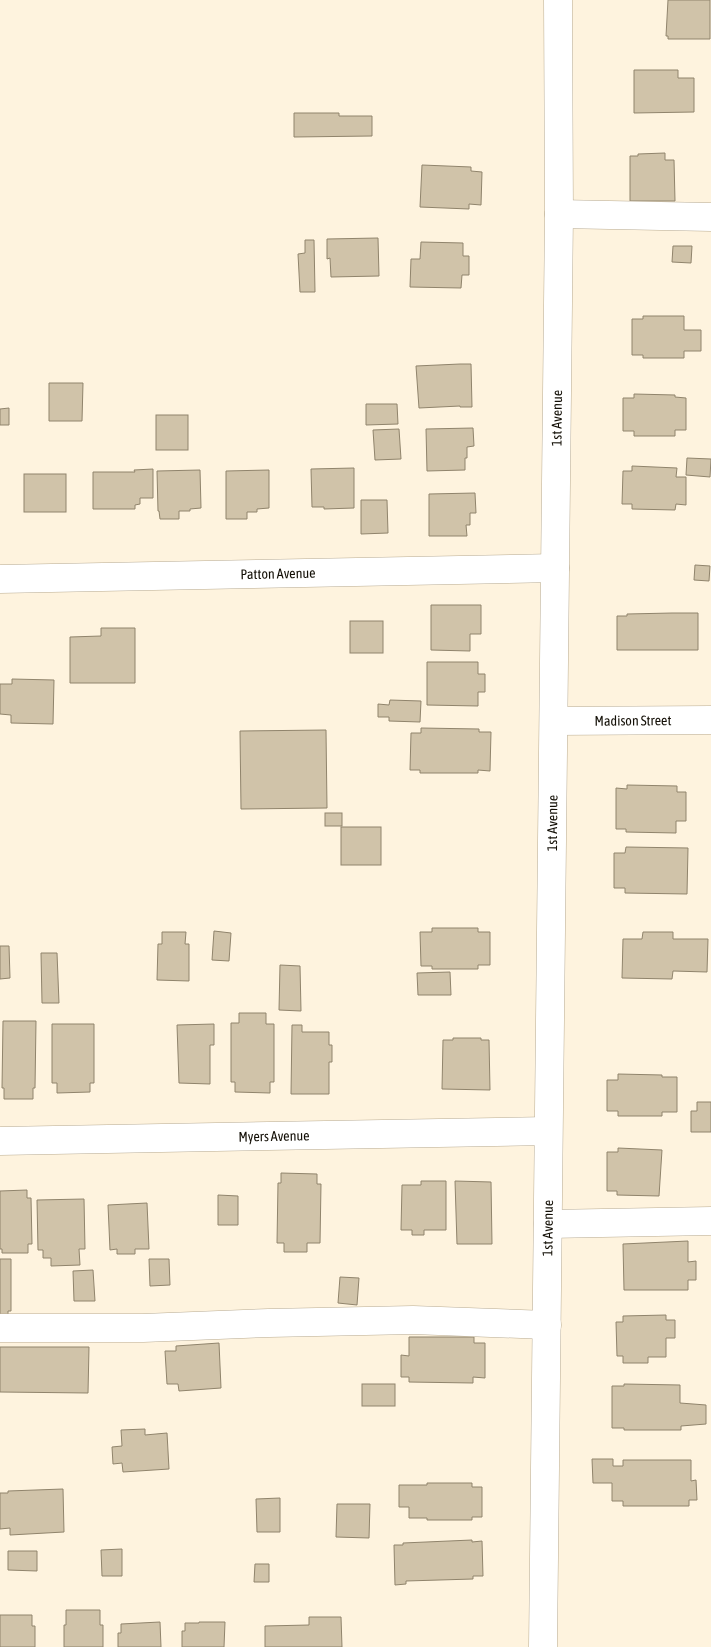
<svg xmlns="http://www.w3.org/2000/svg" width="711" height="1647" viewBox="0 0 711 1647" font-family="'Asap Condensed',sans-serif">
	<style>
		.building { fill: #d0c3a9; stroke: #90846c }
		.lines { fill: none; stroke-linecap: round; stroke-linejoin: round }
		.minor-casing { stroke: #b9ac93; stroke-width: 29 }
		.minor { stroke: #fff; stroke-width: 28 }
		.labels { text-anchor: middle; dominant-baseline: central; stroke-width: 4; stroke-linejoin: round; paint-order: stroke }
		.street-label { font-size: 14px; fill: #130f06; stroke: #fff }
	</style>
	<rect width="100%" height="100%" fill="#fef3de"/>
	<g class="building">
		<path d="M668,0H710V39H668V36H666Z"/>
		<path d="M634,70H678V78H694V112L634,113Z"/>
		<path d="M294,113H339V116H372V136L294,137Z"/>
		<path d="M665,153V160H674L675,201H630V156H638V154Z"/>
		<path d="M422,165L471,167V171L482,172L481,205L469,204V209L420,207Z"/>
		<path d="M378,238L379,276L331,277L330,258L327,259V239Z"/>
		<path d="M305,240H314L315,292H300L298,254L305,253Z"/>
		<path d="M421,242L463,243V256H469V275H462L461,288L410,287L411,259H420Z"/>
		<path d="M673,246H692L691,263L672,262Z"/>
		<path d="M643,316H684V330H701V351H684V358H643V355H632V319H643Z"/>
		<path d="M460,364H471L472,407H460V406L419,408L416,366Z"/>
		<path d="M49,383H83L82,421H49Z"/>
		<path d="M634,394L675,395V397L686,398V430H675V436H634V431H623V398H634Z"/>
		<path d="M366,404H397L398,424L366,425Z"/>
		<path d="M9,408V425H0V409Z"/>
		<rect x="156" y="415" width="32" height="35"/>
		<path d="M473,428L474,446L467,447V458H465V470L427,471L426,429Z"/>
		<path d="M399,429L401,459L375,460L373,430Z"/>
		<path d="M687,458L711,459L710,477L686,475Z"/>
		<path d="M632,466L677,468L676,477H686V505L676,504L675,510L632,509V504H622L623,471H632Z"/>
		<path d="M354,468V508L324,509V507H312L311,469Z"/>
		<path d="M153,469V498H140V504L135,505V509H93V472H135L134,470Z"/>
		<path d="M200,470L201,508L190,509V511H179V519H160L159,511H158L157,471Z"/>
		<path d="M269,470V508L257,509V512H247V519H226V471Z"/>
		<rect x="24" y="474" width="42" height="38"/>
		<path d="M475,493L476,513H470V525H466L467,536H429V494Z"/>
		<path d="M361,500H387L388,533L361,534Z"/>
		<path d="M695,565L710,566L709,581L694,580Z"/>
		<path d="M431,605H481V634H470V651L431,650Z"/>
		<path d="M672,613H698V650H617V616H627V614Z"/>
		<rect x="350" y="621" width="33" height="32"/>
		<path d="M101,628H135V683H70V637L101,636Z"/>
		<path d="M427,662H478V674H485V692H478V706L427,705Z"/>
		<path d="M12,679L54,680L53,724L11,723V715L0,714V684H12Z"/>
		<path d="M390,700L421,701L420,722L389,721V717H378V704L389,705Z"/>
		<path d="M421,728L479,729V732H491L490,771L478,770V773H420V770H410L411,733H421Z"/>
		<path d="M326,730L327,808L241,809L240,731Z"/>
		<path d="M627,785L677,786V792H686V821H676V833L626,832V829H616V788L627,789Z"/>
		<rect x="325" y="813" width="17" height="13"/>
		<rect x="341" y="827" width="40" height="38"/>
		<path d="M626,847L688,848L687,894L625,893V888H614V853H625Z"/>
		<path d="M432,928H478V932H490V965H478V969H432V966H421L420,932H432Z"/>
		<path d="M214,931L231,933L229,961L212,960Z"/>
		<path d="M162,932H186L185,944H189V981L157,980L158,944H162Z"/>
		<path d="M643,932H673V939H708L707,972L673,971L672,979L622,978L623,939H642Z"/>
		<path d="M0,946H9L10,978L0,979Z"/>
		<path d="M41,953H57L59,1003H42Z"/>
		<path d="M280,965L300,966L301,1011L279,1010Z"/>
		<path d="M450,972L451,995H418L417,973Z"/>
		<path d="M239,1013H266V1024H274V1082H270V1093L235,1092V1082H231V1023H239Z"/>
		<path d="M3,1021H36L35,1088H33V1099H4V1088H2Z"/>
		<path d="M52,1024H94V1083H90V1092L57,1093V1083H52Z"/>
		<path d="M214,1024V1045H210V1084L179,1083L177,1025Z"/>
		<path d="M292,1025H302V1032H329V1045H332V1062H329V1094H291Z"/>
		<path d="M453,1038H481V1040H489L490,1090L442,1089L443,1040H453Z"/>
		<path d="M618,1074L662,1075V1077H677V1112H662V1116H618V1111H607V1080H618Z"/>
		<path d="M697,1102H711V1132H691V1111H697Z"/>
		<path d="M618,1148L662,1150L659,1196L617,1195V1191H607V1152H618Z"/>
		<path d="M281,1173L317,1174V1184H321L320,1243H307V1252H284V1243H277L278,1183H281Z"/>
		<path d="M421,1181H446V1230H424V1235H412V1230H401L402,1185H421Z"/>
		<path d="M455,1181L491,1182L492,1244H457Z"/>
		<path d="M27,1190V1198H31L32,1244H28V1253H2V1249H0V1191Z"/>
		<path d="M218,1195L238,1196V1225H218Z"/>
		<path d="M84,1199L85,1249H79L80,1265L51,1266V1258H43V1250H38L37,1200Z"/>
		<path d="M147,1203L149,1249H135V1254H117V1249L110,1250L108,1205Z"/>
		<path d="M688,1241V1262L696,1261V1280H688V1290H624L623,1244Z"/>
		<path d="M0,1259H11V1311H8V1318H0Z"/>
		<path d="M149,1259H169L170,1285L150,1286Z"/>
		<path d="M93,1270L95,1301H74L73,1271Z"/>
		<path d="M340,1277L359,1278L357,1305L338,1303Z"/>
		<path d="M666,1315V1320H675V1338H666V1357H648V1363H623V1356H617L616,1322H623V1316Z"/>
		<path d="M409,1337H474V1343H485V1378L473,1377V1383L409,1382V1377H401V1355L409,1356Z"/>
		<path d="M219,1343L221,1388L179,1391L178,1384H167L165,1351H176V1346Z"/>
		<path d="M0,1347H89L88,1393L0,1392Z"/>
		<rect x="362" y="1384" width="33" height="22"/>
		<path d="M624,1384L680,1385V1403L706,1405V1424L681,1426V1430H624V1428H612V1386H624Z"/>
		<path d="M145,1429V1435L167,1433L169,1469L123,1472L122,1463L113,1464L112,1447L122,1446L121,1430Z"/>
		<path d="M592,1459H613V1466H623V1460H691V1481L696,1480L697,1500H689V1506H623V1501H612V1483H593Z"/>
		<path d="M427,1483H472V1487H482V1517H472V1520H427V1518H409V1507H399V1485H427Z"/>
		<path d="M63,1489L64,1532L10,1535V1528L0,1529V1493H8V1491Z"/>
		<path d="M280,1498V1532H257L256,1499Z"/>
		<path d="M337,1504H370L369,1538L336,1537Z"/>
		<path d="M472,1540V1542L482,1541L483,1576H473V1579L406,1581V1584L395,1585L394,1545H403V1543Z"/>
		<path d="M122,1549V1576H102L101,1550Z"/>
		<path d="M8,1551H37V1571L8,1570Z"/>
		<path d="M255,1564H269V1582H254Z"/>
		<path d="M66,1610H100V1625H103V1647H64V1625H66Z"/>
		<path d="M0,1615H32V1626H35V1647H0Z"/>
		<path d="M309,1617H341L342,1647H265V1626L309,1625Z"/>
		<path d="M160,1622L161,1647H118V1633H121V1624Z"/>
		<path d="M199,1622H225L224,1647H182V1631H185V1623H199Z"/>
	</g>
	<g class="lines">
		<g class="minor-casing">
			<g id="minor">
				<path d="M559,214L711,217"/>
				<path id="s1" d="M0,579L555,568"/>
				<path id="s2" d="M554,721L711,720"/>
				<path id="s3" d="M0,1141L548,1131"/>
				<path d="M548,1224L711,1221"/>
				<path d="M0,1328H143L269,1323L413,1320L547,1325"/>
				<path id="s4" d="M543,1647L559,214L558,0"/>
			</g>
		</g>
		<use href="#minor" class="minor"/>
	</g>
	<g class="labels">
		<g class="street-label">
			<text stroke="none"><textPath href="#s4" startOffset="1229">1st Avenue</textPath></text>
			<text stroke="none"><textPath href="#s1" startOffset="278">Patton Avenue</textPath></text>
			<text stroke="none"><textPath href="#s2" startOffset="79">Madison Street</textPath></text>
			<text stroke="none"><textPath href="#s4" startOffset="824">1st Avenue</textPath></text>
			<text stroke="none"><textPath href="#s3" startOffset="274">Myers Avenue</textPath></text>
			<text stroke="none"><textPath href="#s4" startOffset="419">1st Avenue</textPath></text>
		</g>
	</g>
</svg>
